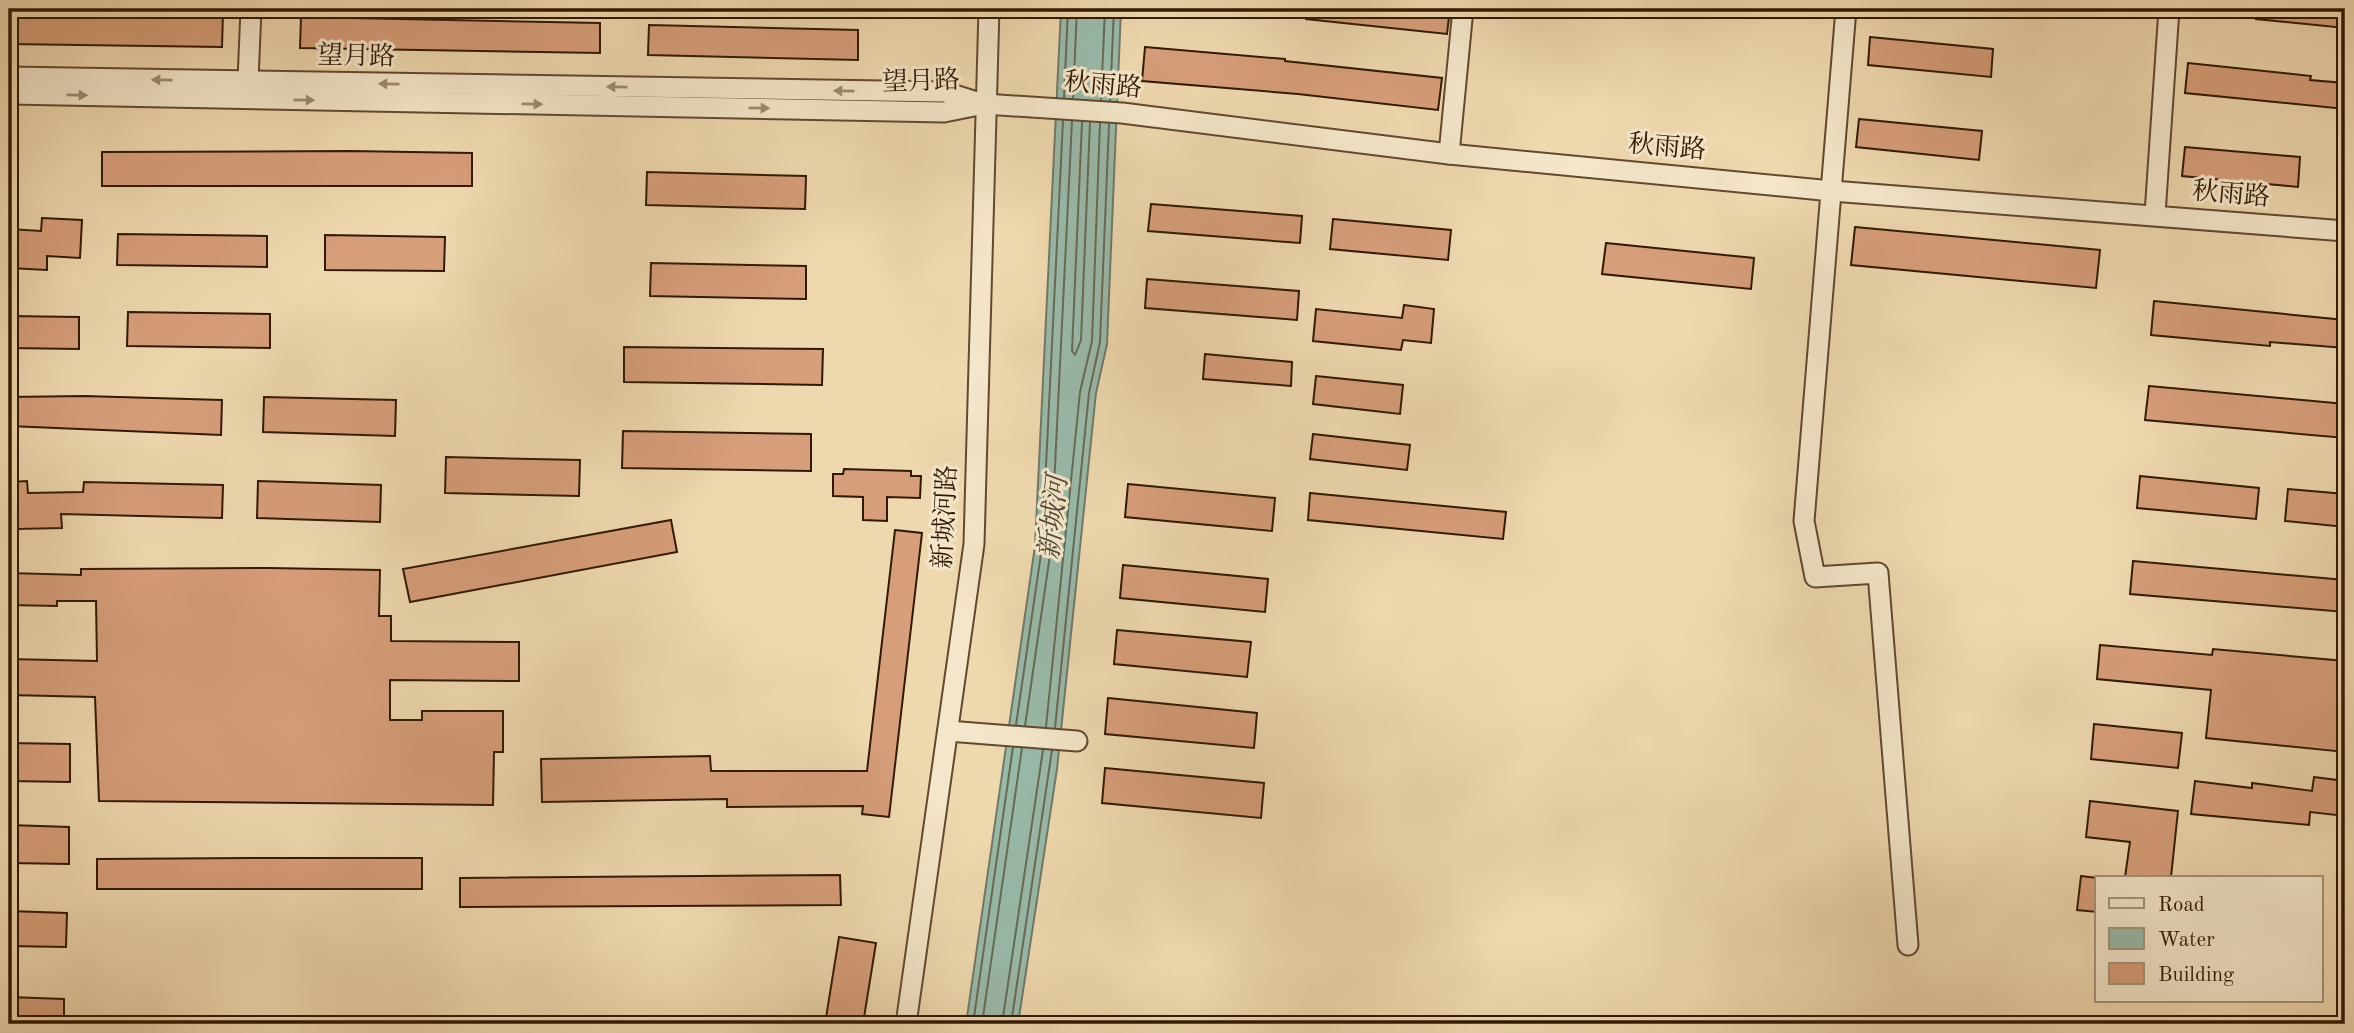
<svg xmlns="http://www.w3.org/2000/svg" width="2354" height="1033" viewBox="0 0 2354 1033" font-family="'Old Standard TT','Noto Serif SC',serif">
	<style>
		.water { fill: #99baaa; stroke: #707a68; stroke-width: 2 }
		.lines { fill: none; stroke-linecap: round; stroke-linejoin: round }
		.shore { stroke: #666a57; stroke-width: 2 }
		.building { fill: #d69e79; stroke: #321904; stroke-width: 2 }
		.minor-casing { stroke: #61492e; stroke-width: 23 }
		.minor { stroke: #f4e6ca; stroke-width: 19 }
		.oneway { fill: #9d8a71 }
		.labels { text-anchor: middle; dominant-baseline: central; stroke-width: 6; stroke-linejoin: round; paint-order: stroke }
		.street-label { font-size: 26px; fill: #321904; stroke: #f4e6ca }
		.water-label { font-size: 28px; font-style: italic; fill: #514936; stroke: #f4e6ca }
	</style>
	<rect width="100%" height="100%" fill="#eed8ae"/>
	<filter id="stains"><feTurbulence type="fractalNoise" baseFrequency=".00286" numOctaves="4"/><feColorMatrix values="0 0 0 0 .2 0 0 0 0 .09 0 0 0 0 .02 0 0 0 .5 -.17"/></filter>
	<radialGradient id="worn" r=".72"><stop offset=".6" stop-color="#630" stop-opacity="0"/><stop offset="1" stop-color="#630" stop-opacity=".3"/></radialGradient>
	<path class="water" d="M1061,9H1121L1107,344L1096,393L1057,769L1018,1024H966L1035,546Z"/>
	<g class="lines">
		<g class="shore">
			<path d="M1064,98L1068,9"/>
			<path d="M1073,98L1077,9"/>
			<path d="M1101,100L1105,9"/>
			<path d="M1110,101L1114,9"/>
			<path d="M1082,122L1072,351L1075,355L1081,340L1090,122"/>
			<path d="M1016,725L1042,547L1063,121"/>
			<path d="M1025,726L1051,548L1072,121"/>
			<path d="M1046,727L1080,392L1092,341L1100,123"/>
			<path d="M1055,728L1089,393L1100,342L1109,124"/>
			<path d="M973,1024L1013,747"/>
			<path d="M982,1024L1022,748"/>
			<path d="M1002,1024L1043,750"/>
			<path d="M1011,1024L1052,750"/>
		</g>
	</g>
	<g class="building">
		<path d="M1307,9H1450L1447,34L1306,19Z"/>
		<path d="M2256,9H2345V28L2256,19Z"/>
		<path d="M9,10L223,13L222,47L9,44Z"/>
		<path d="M301,17L600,23V53L300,48Z"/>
		<path d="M649,25L858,30V60L648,55Z"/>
		<path d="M1870,37L1993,49L1991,77L1868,65Z"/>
		<path d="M1145,47L1285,59V61L1442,78L1438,110L1298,94L1142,81Z"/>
		<path d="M2188,63L2311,76L2310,80L2345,83V109L2185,93Z"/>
		<path d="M1859,119L1982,131L1979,160L1856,147Z"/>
		<path d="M2185,147L2300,157L2298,187L2182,176Z"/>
		<path d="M350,151L472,153V186H102V152Z"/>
		<path d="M647,172L806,176L805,209L646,205Z"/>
		<path d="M1151,204L1302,216L1300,243L1148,231Z"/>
		<path d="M42,218L82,220L80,258L47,256V270L9,268V229L41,231Z"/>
		<path d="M1333,219L1451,230L1448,260L1330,249Z"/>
		<path d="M1855,227L2100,250L2096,288L1851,265Z"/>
		<path d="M118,234L267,236V267L117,265Z"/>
		<path d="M325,235L445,237L444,271L325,270Z"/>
		<path d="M1606,243L1754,258L1751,289L1602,274Z"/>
		<path d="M651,263L806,266V299L650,296Z"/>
		<path d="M1147,279L1299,291L1297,320L1145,308Z"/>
		<path d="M2154,301L2345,320V348L2270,342V346L2151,335Z"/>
		<path d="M1404,305L1434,309L1431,343L1403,340L1401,350L1313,341L1316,309L1402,318Z"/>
		<path d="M128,312L270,314V348L127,346Z"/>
		<path d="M9,316L79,317V349L9,348Z"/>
		<path d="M624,347L823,349L822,385L624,382Z"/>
		<path d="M1205,354L1292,362L1291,386L1203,379Z"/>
		<path d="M1316,376L1403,385L1400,414L1313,404Z"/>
		<path d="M2149,386L2345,404V438L2145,420Z"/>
		<path d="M84,396L222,400L221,435L9,426V397Z"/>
		<path d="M264,397L396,400L395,436L263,432Z"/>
		<path d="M623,431L811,434V471L622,468Z"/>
		<path d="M1313,434L1410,445L1407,470L1310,459Z"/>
		<path d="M446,457L580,460L579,496L445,493Z"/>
		<path d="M844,469L911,471V476H921L920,498L887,497V521L863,520V497L833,496V474H843Z"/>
		<path d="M2140,476L2259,488L2256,519L2137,508Z"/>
		<path d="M27,481L28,493L83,492L84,482L223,485L222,518L61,514L62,528L18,529V524H9V482Z"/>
		<path d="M258,481L381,485L380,522L257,518Z"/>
		<path d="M1128,484L1275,498L1272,531L1125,517Z"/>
		<path d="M2288,489L2345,494V527L2285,521Z"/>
		<path d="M1310,493L1506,512L1503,539L1308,520Z"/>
		<path d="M671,520L677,552L410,602L403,569Z"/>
		<path d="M895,530L922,533L889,817L862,814L863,806L727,807V799L542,802L541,759L710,756L711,771H867Z"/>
		<path d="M2133,561L2345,580V612L2130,594Z"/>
		<path d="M1123,565L1268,579L1265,612L1120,598Z"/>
		<path d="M269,568L380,570L379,616H391V641L519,642V681L390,680V720H422V711H503V752H494L493,805L99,801L95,697L9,695V659L97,661L96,601H57V606L9,605V573L81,575V569Z"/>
		<path d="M1117,630L1251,642L1247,677L1114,664Z"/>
		<path d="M2100,645L2212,655L2213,649L2345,661V752L2206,738L2211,690L2097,679Z"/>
		<path d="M1108,698L1257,713L1254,748L1105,734Z"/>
		<path d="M2094,724L2182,733L2178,768L2091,759Z"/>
		<path d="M9,743L70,744V782L9,781Z"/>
		<path d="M1105,768L1264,783L1261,818L1102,803Z"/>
		<path d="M2314,777L2345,781V816L2310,812L2309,825L2191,814L2195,781L2252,788V783L2312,791Z"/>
		<path d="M2090,801L2178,811L2171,877H2125L2130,842L2086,837Z"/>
		<path d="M9,825L69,827V864L9,863Z"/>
		<path d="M251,858H422V889H97V859Z"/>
		<path d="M840,875L841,905L460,907V878Z"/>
		<path d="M2081,876L2097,878V912L2077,910Z"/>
		<path d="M9,911L67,913L66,947L9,946Z"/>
		<path d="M839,937L876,943L863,1024H825Z"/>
		<path d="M9,997L64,999V1024H9Z"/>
	</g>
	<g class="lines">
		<g class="minor-casing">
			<g id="minor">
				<path d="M1846,9L1804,521L1815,577L1878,573L1908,945"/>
				<path d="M9,77L945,92L980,103"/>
				<path d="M248,81L251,9"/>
				<path d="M9,94L944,112L984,104L1122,113L1449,154L1832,191L2345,231"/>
				<path d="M1449,154L1463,9"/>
				<path d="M2155,214L2169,9"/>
				<path d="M948,731L1077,741"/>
				<path d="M906,1024L974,544L989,9"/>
			</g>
		</g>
		<use href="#minor" class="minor"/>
	</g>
	<defs><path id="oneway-solid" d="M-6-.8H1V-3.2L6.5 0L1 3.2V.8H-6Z" transform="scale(1.75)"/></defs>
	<g class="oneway">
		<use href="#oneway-solid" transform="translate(162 80) rotate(-179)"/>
		<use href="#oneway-solid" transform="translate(389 84) rotate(-179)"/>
		<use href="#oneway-solid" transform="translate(617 87) rotate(-179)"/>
		<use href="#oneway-solid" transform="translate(844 91) rotate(-179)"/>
		<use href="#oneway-solid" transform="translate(77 95) rotate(1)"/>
		<use href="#oneway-solid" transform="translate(304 100) rotate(1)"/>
		<use href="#oneway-solid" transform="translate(532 104) rotate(1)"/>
		<use href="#oneway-solid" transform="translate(759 108) rotate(1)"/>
	</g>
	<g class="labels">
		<g class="street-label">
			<text transform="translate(356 57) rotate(1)">望月路</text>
			<text transform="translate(921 82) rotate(-2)">望月路</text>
			<text transform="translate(1103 86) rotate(5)">秋雨路</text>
			<text transform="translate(1667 148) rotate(5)">秋雨路</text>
			<text transform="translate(2231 195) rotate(5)">秋雨路</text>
			<text transform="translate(946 517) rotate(-87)">新城河路</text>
		</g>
		<g class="water-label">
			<text transform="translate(1055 518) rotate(-84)">新城河</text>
		</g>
	</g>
	<rect width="2354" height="1033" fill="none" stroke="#eed8ae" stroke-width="35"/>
	<rect x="10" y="10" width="2333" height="1012" fill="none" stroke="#321904" stroke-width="3.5"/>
	<rect x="18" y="18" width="2319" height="998" fill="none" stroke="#321904" stroke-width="2"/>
	<rect x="2095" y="876" width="228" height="126" fill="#f4e6ca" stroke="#a6947b" stroke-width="2"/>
	<rect x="2109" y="898" width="35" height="10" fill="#f4e6ca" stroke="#a6947b" stroke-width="2"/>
	<text x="2158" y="911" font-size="21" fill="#321904">Road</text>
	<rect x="2109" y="928" width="35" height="21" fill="#99baaa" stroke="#a6947b" stroke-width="2"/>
	<text x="2158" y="946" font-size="21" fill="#321904">Water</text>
	<rect x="2109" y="963" width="35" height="21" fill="#d69e79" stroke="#a6947b" stroke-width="2"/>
	<text x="2158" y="981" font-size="21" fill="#321904">Building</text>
	<rect width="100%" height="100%" filter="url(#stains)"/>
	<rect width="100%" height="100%" fill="url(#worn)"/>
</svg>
